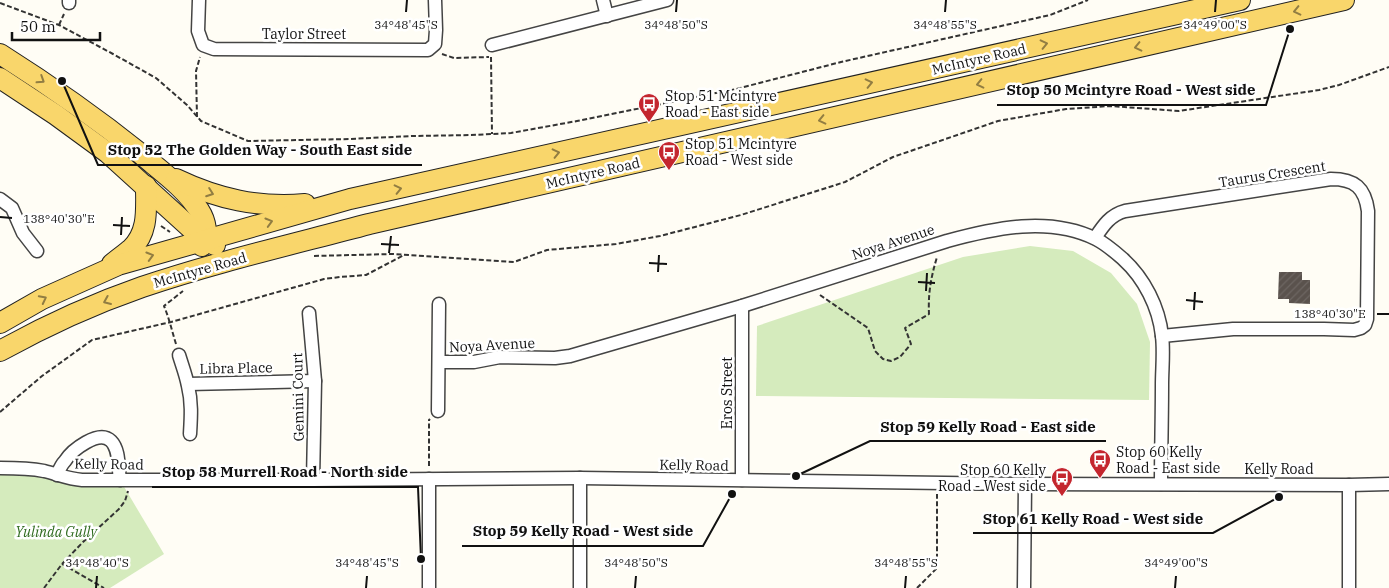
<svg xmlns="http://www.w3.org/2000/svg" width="1389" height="588" viewBox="0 0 1389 588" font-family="'IBM Plex Serif',serif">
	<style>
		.park { fill: #d5ebbd }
		.building { fill: url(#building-hatch) }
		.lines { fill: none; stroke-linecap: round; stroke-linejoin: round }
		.minor-casing { stroke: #444; stroke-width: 15 }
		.primary-casing { stroke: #222; stroke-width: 22 }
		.path { stroke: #333; stroke-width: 2; stroke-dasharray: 5 2.5; stroke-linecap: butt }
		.minor { stroke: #fff; stroke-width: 12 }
		.primary { stroke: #f9d66b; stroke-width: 20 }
		.oneway { stroke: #917d42 }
		.ticks { fill: none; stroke: #111; stroke-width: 2 }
		.labels { text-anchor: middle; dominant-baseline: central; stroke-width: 5; stroke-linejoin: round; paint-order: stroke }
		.street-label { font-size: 14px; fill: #111; stroke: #fff }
		.poi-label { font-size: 14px; fill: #111; stroke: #fff; text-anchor: start }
		.park-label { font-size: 14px; font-style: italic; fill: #2f6b1f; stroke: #fff }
		.ticks-label { font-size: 12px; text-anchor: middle; fill: #111; stroke: #fff; stroke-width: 5; stroke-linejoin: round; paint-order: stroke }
		.leader { fill: none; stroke: #111; stroke-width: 2 }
		.callout-dot { fill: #111; stroke: #fff; stroke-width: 2 }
		.callout-label { font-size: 15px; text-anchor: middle; font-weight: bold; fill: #111; stroke: #fff; stroke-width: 5; stroke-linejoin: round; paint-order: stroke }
	</style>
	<defs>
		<pattern id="building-hatch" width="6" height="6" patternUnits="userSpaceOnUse" patternTransform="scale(1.25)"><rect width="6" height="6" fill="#5a524d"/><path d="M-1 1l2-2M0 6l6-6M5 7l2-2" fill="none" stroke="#6d6662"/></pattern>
	</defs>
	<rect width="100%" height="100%" fill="#fffdf5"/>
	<g class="park">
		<path d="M1030,246L1073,251L1111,273L1137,304L1150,342L1149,400L756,396L757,326L963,257Z"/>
		<path d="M0,468L120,480L164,554L110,588H0Z"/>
	</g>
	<path class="building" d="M1279,272H1302V280H1310V304L1289,303V299H1278Z"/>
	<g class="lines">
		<g class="minor-casing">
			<g id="minor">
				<path d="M199,0L198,31L203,45L214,49L428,50L435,44L436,30L435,0"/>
				<path d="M603,0L607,16"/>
				<path d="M69,3V0"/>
				<path d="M492,45L667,0"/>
				<path d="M0,199L12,208L23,233L37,251"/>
				<path d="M1095,238C1103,226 1110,215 1125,211L1331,179C1355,179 1365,188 1368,211L1367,319L1365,325L1361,328L1354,330L1324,329H1233L1162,336"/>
				<path d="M742,306V480"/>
				<path d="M309,313L315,381L313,480"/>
				<path d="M179,355C182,365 186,375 188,386C192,402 191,417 190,434"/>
				<path d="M439,362H474L500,357L555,358L570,356L742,306L947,241C995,228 1049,216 1096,239C1106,244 1115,252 1123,259C1144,278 1159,307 1162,336C1164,351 1162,369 1162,385C1162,418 1161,451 1161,484"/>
				<path d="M188,384L315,381"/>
				<path d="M438,411L439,304"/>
				<path d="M0,468C15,468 29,468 44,471C57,474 68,479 82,480H313L580,478L1025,484L1349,485L1389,484"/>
				<path d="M57,475C59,470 61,465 65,461C72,450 99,429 111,441C120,450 118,468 120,480"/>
				<path d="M429,588V479"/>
				<path d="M580,588V478"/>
				<path d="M1024,588L1025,484"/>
				<path d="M1349,588V485"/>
			</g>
		</g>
		<g class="primary-casing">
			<g id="primary">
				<path d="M0,54C49,85 96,118 141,154C161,171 185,188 199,210C206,221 209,235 202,246"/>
				<path d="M0,78L56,115L108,153L195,232L205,240L215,245"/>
				<path d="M176,179C218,199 258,208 305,204"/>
				<path d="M112,264C118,259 125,254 131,249C149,232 146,209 146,186"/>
				<path d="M0,323L42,299L118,265L350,199L1240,0"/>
				<path d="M0,351C45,326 93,304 142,287C216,262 294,244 369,224L1344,0"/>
			</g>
		</g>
		<g class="path">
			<path d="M0,3L59,25L113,54L156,78L187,105L201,121L248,141L350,139L412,136L471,135L511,133L577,121L736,89L841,62L1050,15L1088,0"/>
			<path d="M59,25L64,14"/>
			<path d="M442,54L454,58L489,57"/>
			<path d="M491,57L492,134"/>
			<path d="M197,117L196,71L200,57"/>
			<path d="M161,226L170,232"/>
			<path d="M314,256L393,254L514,262L547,250L616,244L660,236L741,215L845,182L893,157L998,121L1066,109L1110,106L1179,111L1319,90L1339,85L1389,67"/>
			<path d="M820,295L868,328L875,351L883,359L891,361L900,357L911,344L905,328L929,314C928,293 931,277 937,257"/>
			<path d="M176,344C172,331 169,318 164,306L183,291"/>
			<path d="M0,412L42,376L92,340L171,322L324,279L340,277L366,275L404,255"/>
			<path d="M429,466V420L430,419"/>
			<path d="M62,564L104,588"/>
			<path d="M44,588L62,564L83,542L119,509L125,501L128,491"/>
			<path d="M917,588L937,568V494"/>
		</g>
		<use href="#minor" class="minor"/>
		<use href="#primary" class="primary"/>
	</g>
	<defs><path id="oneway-chevron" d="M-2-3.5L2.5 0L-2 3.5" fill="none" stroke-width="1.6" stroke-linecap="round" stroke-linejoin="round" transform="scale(1.25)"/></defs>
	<g class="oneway">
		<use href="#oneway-chevron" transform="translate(1297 11) rotate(167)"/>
		<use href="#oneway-chevron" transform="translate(1044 44) rotate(-13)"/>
		<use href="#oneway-chevron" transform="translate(1138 47) rotate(167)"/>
		<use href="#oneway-chevron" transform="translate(41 80) rotate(33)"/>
		<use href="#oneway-chevron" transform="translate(869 83) rotate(-13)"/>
		<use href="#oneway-chevron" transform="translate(980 84) rotate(167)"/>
		<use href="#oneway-chevron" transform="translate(822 120) rotate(167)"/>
		<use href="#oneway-chevron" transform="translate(556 153) rotate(-13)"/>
		<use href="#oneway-chevron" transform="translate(398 189) rotate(-13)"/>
		<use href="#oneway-chevron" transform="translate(210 193) rotate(20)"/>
		<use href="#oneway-chevron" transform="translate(269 222) rotate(-16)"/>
		<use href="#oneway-chevron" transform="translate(150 256) rotate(-16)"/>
		<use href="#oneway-chevron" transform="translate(43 299) rotate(-27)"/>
		<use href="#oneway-chevron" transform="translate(107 301) rotate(157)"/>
	</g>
	<path class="ticks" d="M406,12L407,0M676,12L677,0M945,12L946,0M1215,12L1216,0M0,217L12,218M113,225L130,226M121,235L122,217M381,244L399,245M389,253L391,236M649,263L667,264M658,272L659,255M918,282L935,283M926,291L927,273M1186,300L1203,302M1194,310L1195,292M1377,314H1389M96,588L97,576M366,588L367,576M635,588L636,576M905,588L906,576M1175,588L1176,576"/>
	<defs>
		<g id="bus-pin" transform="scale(1.125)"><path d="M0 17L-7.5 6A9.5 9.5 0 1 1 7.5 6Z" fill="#c4262e" stroke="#fff"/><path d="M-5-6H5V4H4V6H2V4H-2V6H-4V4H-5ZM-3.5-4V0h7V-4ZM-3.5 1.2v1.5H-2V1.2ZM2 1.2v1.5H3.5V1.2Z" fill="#fff"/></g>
	</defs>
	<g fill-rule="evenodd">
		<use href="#bus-pin" x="649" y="104"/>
		<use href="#bus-pin" x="669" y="152"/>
		<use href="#bus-pin" x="1100" y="460"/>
		<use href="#bus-pin" x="1062" y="478"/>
	</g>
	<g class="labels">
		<g class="street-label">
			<text x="304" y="34">Taylor Street</text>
			<text transform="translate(979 59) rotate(-13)">McIntyre Road</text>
			<text transform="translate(593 173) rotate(-13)">McIntyre Road</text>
			<text transform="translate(1272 174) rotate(-9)">Taurus Crescent</text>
			<text transform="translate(893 242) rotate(-18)">Noya Avenue</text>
			<text transform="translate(200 270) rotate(-16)">McIntyre Road</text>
			<text transform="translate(492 345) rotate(-3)">Noya Avenue</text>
			<text transform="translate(236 368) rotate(-1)">Libra Place</text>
			<text transform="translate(727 393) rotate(-90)">Eros Street</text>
			<text transform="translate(298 397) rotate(-91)">Gemini Court</text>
			<text transform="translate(109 464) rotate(1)">Kelly Road</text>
			<text transform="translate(694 465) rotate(1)">Kelly Road</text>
			<text x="1279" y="469">Kelly Road</text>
		</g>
		<g class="poi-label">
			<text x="665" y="96">Stop 51 Mcintyre<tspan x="665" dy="16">Road - East side</tspan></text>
			<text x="685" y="144">Stop 51 Mcintyre<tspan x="685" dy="16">Road - West side</tspan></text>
			<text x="1116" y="452">Stop 60 Kelly<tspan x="1116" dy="16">Road - East side</tspan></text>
			<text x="1046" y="470" text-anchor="end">Stop 60 Kelly<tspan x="1046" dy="16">Road - West side</tspan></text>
		</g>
		<g class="park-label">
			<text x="56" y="532">Yulinda Gully</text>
		</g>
	</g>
	<g class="ticks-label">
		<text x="406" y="29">34°48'45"S</text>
		<text x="676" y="29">34°48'50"S</text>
		<text x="945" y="29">34°48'55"S</text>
		<text x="1215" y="29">34°49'00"S</text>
		<text x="59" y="223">138°40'30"E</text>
		<text x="1330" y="318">138°40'30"E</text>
		<text x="97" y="567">34°48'40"S</text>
		<text x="367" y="567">34°48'45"S</text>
		<text x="636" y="567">34°48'50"S</text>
		<text x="906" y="567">34°48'55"S</text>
		<text x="1176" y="567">34°49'00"S</text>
	</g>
	<path class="leader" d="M1290 29L1266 105H997M62 81L98 165H422M796 476L870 441H1106M421 559L418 487H152M1279 497L1213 533H973M732 494L703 546H462"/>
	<g class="callout-dot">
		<circle cx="1290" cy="29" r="5"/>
		<circle cx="62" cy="81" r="5"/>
		<circle cx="796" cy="476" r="5"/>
		<circle cx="421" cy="559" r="5"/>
		<circle cx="1279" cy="497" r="5"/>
		<circle cx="732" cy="494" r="5"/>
	</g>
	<g class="callout-label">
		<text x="1131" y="95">Stop 50 Mcintyre Road - West side</text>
		<text x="260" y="155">Stop 52 The Golden Way - South East side</text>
		<text x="988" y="432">Stop 59 Kelly Road - East side</text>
		<text x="285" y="477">Stop 58 Murrell Road - North side</text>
		<text x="1093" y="524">Stop 61 Kelly Road - West side</text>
		<text x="583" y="536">Stop 59 Kelly Road - West side</text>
	</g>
	<path d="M12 32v8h88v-8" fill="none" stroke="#111111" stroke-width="2.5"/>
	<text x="20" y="32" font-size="15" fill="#111111" stroke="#ffffff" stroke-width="4" paint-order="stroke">50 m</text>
</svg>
